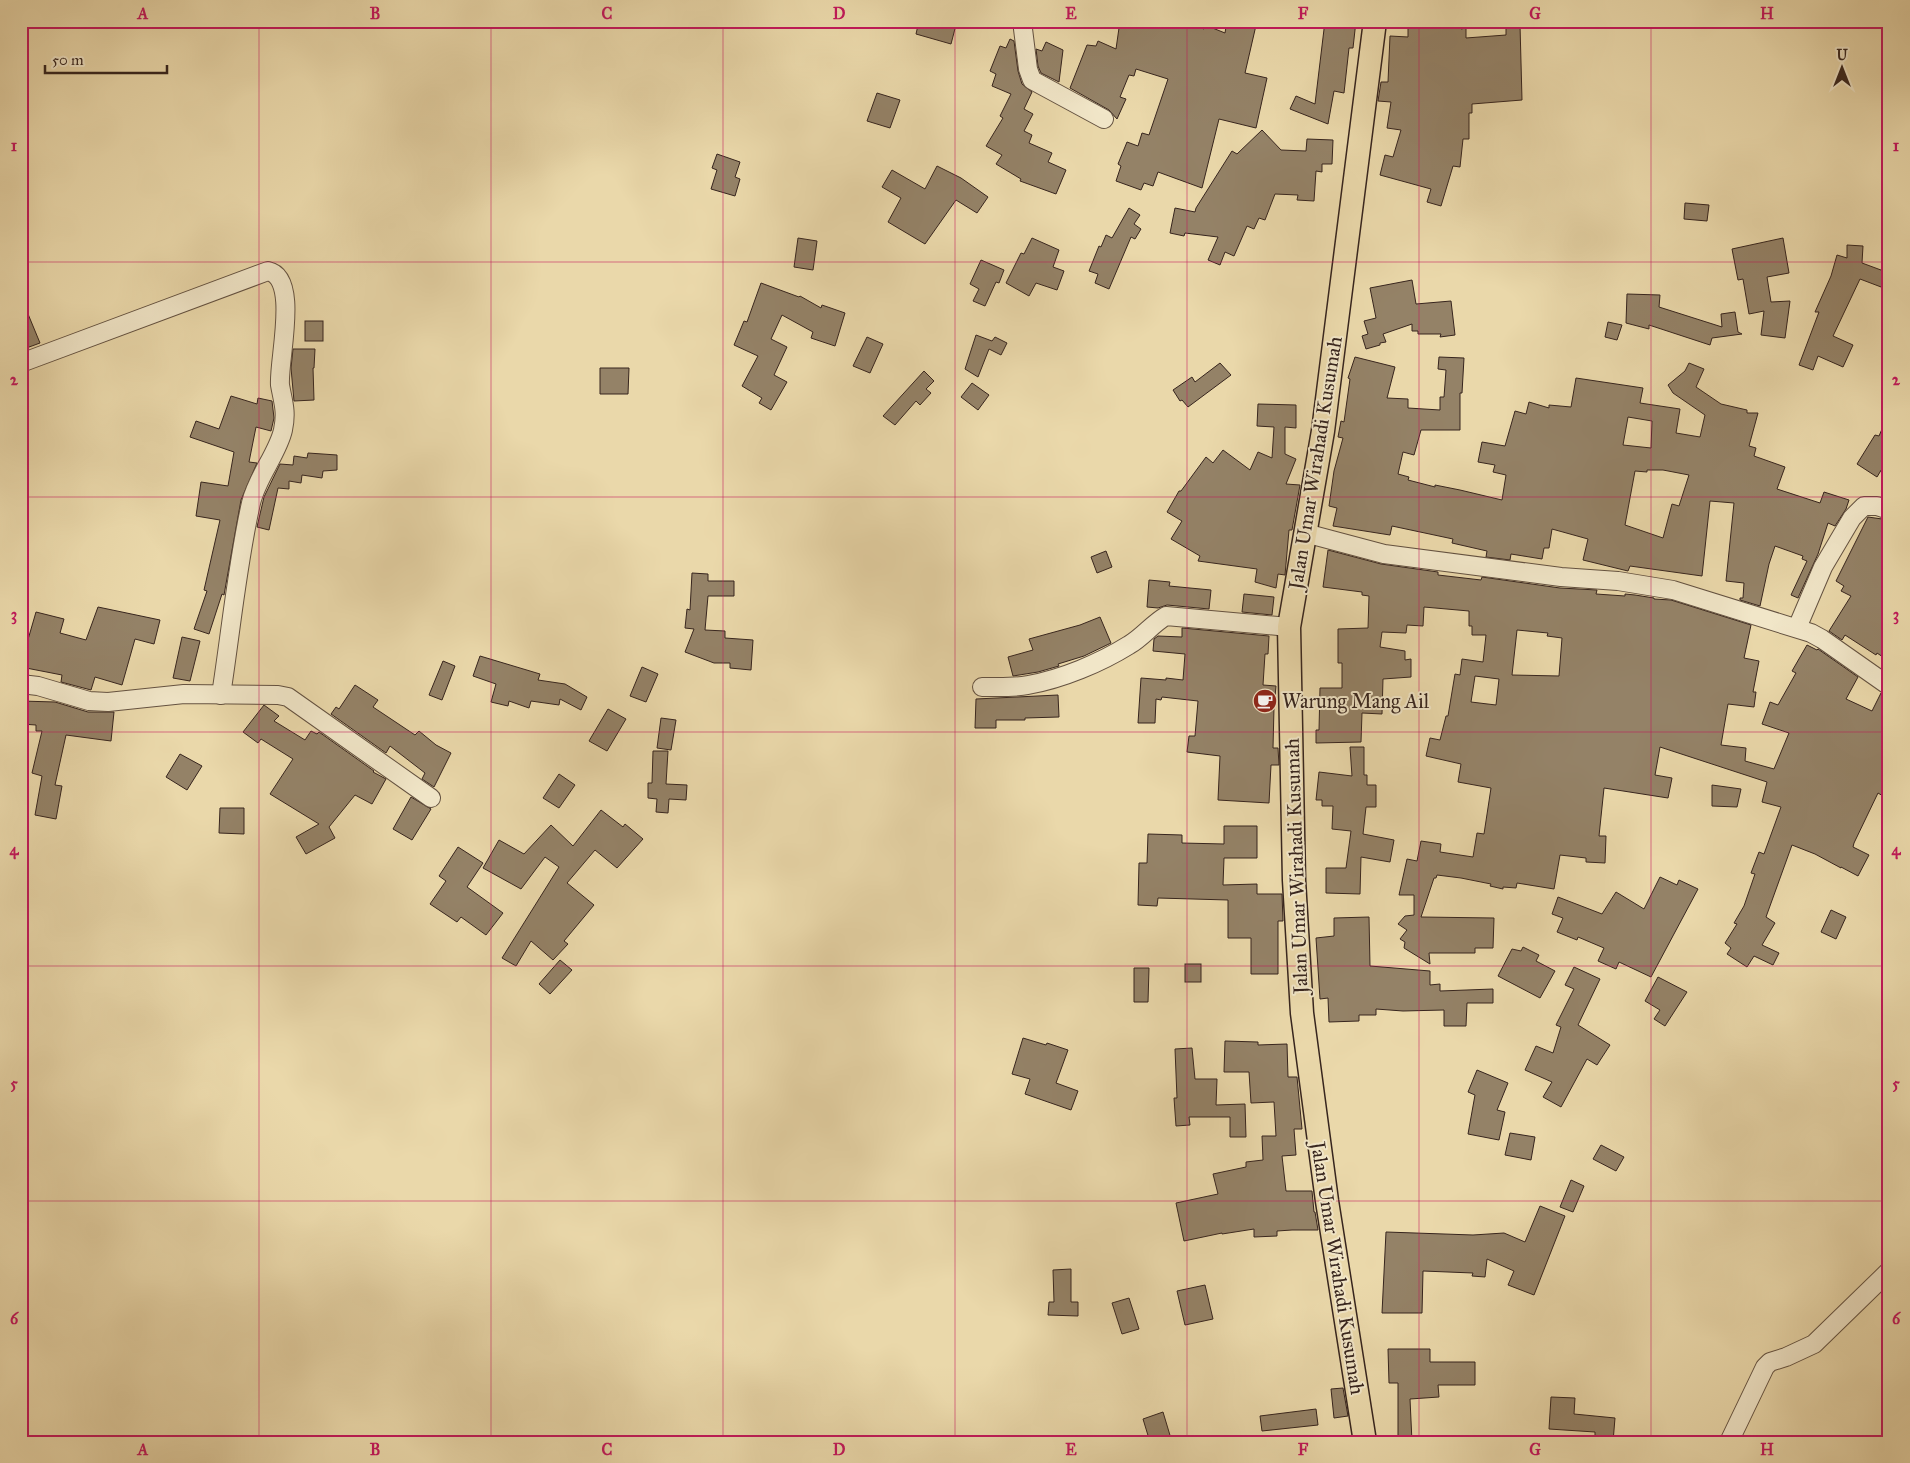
<svg xmlns="http://www.w3.org/2000/svg" width="1910" height="1463" viewBox="0 0 1910 1463" font-family="'IM FELL Great Primer',serif">
	<style>
		.building { fill: #948267; stroke: #37251e; fill-rule: evenodd }
		.lines { fill: none; stroke-linecap: round; stroke-linejoin: round }
		.minor-casing { stroke: #645241; stroke-width: 20 }
		.major-casing { stroke: #37251e; stroke-width: 25 }
		.minor { stroke: #f1e6c8; stroke-width: 18 }
		.major { stroke: #ead8aa; stroke-width: 22 }
		.grid { fill: none; stroke: #c2185b; stroke-width: 1; stroke-opacity: 0.55 }
		.labels { text-anchor: middle; dominant-baseline: central; stroke-width: 4; stroke-linejoin: round; paint-order: stroke }
		.street-label { font-size: 20px; fill: #37251e; stroke: #f1e6c8 }
		.poi-label { font-size: 20px; fill: #37251e; stroke: #f1e6c8; text-anchor: start }
		.neatline { fill: none; stroke: #c2185b; stroke-width: 2 }
		.grid-label { font-size: 16px; text-anchor: middle; font-weight: bold; fill: #c2185b }
	</style>
	<rect width="100%" height="100%" fill="#ead8aa"/>
	<filter id="stains"><feTurbulence type="fractalNoise" baseFrequency=".004" numOctaves="4"/><feColorMatrix values="0 0 0 0 .2 0 0 0 0 .09 0 0 0 0 .02 0 0 0 .5 -.17"/></filter>
	<radialGradient id="worn" r=".72"><stop offset=".6" stop-color="#630" stop-opacity="0"/><stop offset="1" stop-color="#630" stop-opacity=".3"/></radialGradient>
	<g class="building">
		<path d="M919,21H957L951,44L916,34Z"/>
		<path d="M1120,21H1181L1204,29L1205,25L1225,33L1227,21H1257L1245,73L1267,78L1256,128L1219,119L1202,188L1158,172L1153,186L1144,183L1141,190L1116,181L1121,166L1118,164L1127,142L1138,146L1142,133L1149,135L1168,79L1136,69L1134,76L1129,75L1120,97L1126,99L1117,119L1109,110L1070,88L1087,45L1096,46L1098,41L1116,49Z"/>
		<path d="M1325,21H1356L1353,48H1349L1344,93L1334,91L1328,124L1290,109L1296,96L1315,104Z"/>
		<path d="M1408,21H1460L1461,29L1466,28V38L1506,35V26L1520,25L1522,100L1472,104V113H1469V139H1463L1460,167L1453,166L1441,206L1427,202L1431,189L1380,175L1385,155L1393,157L1401,130L1387,128L1391,102L1378,101L1381,82H1388L1390,36L1408,37Z"/>
		<path d="M1010,39L1014,41L1018,71L1022,84L1032,92L1024,109L1033,114L1024,131L1032,135L1029,143L1052,153L1048,162L1066,170L1056,194L1020,181L1021,179L996,164L1002,155L986,146L1003,118L1000,116L1011,94L992,86L996,74L990,71L1000,46L1006,48Z"/>
		<path d="M1046,42L1063,50L1059,82L1041,73L1038,66L1036,49L1042,51Z"/>
		<path d="M877,93L900,100L890,128L867,121Z"/>
		<path d="M1262,130L1281,150L1306,151L1307,139L1333,140L1332,164H1322V172L1316,171L1314,201L1297,200L1298,195L1275,194L1265,220L1259,218L1254,229L1247,226L1234,256L1225,252L1220,265L1208,260L1218,237L1185,233L1184,236L1170,233L1175,208L1195,212L1196,208L1232,151L1237,154Z"/>
		<path d="M717,154L740,162L735,177L740,179L735,196L711,189L717,170L712,168Z"/>
		<path d="M937,166L961,178L988,197L977,213L956,200L925,244L888,222L901,198L882,187L892,170L925,189Z"/>
		<path d="M1685,203L1709,205L1707,221L1684,219Z"/>
		<path d="M1129,208L1140,215L1134,224L1141,229L1135,239L1131,237L1109,289L1095,283L1098,274L1089,271L1099,246L1101,247L1106,235L1112,238Z"/>
		<path d="M798,238L817,241L813,270L794,267Z"/>
		<path d="M1032,238L1059,250L1053,267L1064,271L1057,290L1036,283L1029,296L1006,283L1021,253L1024,254Z"/>
		<path d="M1783,238L1789,273L1767,277L1771,302L1790,301L1785,338L1761,335L1764,311L1749,314L1743,279L1738,280L1732,249Z"/>
		<path d="M1847,245L1863,246L1862,263L1889,273V290L1860,279L1833,336L1853,345L1843,367L1818,356L1813,370L1799,365L1819,312H1815L1831,276L1837,255L1847,258Z"/>
		<path d="M981,260L1004,270L999,283L996,282L985,306L973,301L979,289L970,284Z"/>
		<path d="M1412,280L1416,304L1451,301L1455,335L1440,337L1441,334H1418V331H1412V324L1383,334L1386,342L1380,343V345L1366,349L1362,336L1368,334L1364,321L1376,318L1370,288Z"/>
		<path d="M761,283L799,297L800,296L821,308L822,305L845,313L835,346L811,338L813,332L782,315L771,339L787,347L774,375L787,382L771,410L759,403L762,398L742,386L758,356L734,345L744,321L747,322Z"/>
		<path d="M1627,294L1660,295L1659,307L1722,327L1721,314L1735,312L1738,332L1742,334L1712,338L1710,345L1649,325V329L1626,323Z"/>
		<path d="M21,297L40,343L21,350Z"/>
		<rect x="305" y="321" width="18" height="20"/>
		<path d="M1608,322L1622,325L1617,340L1605,337Z"/>
		<path d="M976,335L992,341L995,337L1007,343L1001,355L989,349L978,377L965,369Z"/>
		<path d="M867,337L883,344L870,373L853,366Z"/>
		<path d="M293,349H315L314,368H313L314,400L294,401L291,368Z"/>
		<path d="M1355,357L1395,367L1387,398L1408,399V408L1440,410V397H1444L1446,370L1438,369L1439,357L1464,358L1462,393H1460V430H1421L1414,455L1403,452L1398,474L1409,477L1408,480L1435,487V485L1460,490L1502,500L1506,475L1493,472L1495,465L1478,462L1482,442L1505,446L1515,411L1526,414L1529,402L1549,408V405L1571,407L1576,378L1643,388L1640,403L1680,409L1676,433L1700,437L1705,415L1673,393L1668,385L1685,371L1689,363L1704,369L1696,387L1721,404L1747,410V413H1758L1749,446L1756,448L1754,456L1785,467L1777,489L1820,503L1824,492L1849,500L1846,509L1835,526L1828,523L1818,554L1798,598L1791,595L1807,561L1802,559L1803,556L1775,546L1769,564L1760,606L1740,600V598H1743L1744,583L1726,581L1734,503L1710,501L1702,576L1630,566L1628,571L1583,560L1588,539L1552,529L1549,548H1544L1542,559L1511,554L1510,560L1486,557L1487,551L1452,543L1453,539L1392,526L1390,535L1333,526L1337,508L1329,506L1334,471L1343,438L1338,437L1341,421L1344,422L1350,379L1348,378ZM1628,417L1652,421L1651,448L1623,445ZM1647,470H1663L1689,475L1679,506L1672,504L1663,538L1625,525L1635,471L1647,472Z"/>
		<path d="M1220,363L1231,375L1188,407L1182,400L1180,401L1173,390L1192,377L1195,382Z"/>
		<path d="M600,368H629L628,394H600Z"/>
		<path d="M924,371L934,381L926,389L931,393L920,405L916,401L895,425L883,416Z"/>
		<path d="M972,383L989,395L978,410L961,397Z"/>
		<path d="M231,396L257,404L258,398L272,401L274,418L271,431L256,427L249,462L257,463L241,500L224,595L222,594L209,634L194,629L207,591L204,590L220,520L196,516L201,482L228,486L234,452L190,437L196,421L219,429Z"/>
		<path d="M1258,404L1296,405V428L1285,427V454L1296,459L1286,484L1300,485L1292,530H1289L1285,575L1278,574L1276,588L1255,582L1257,569L1198,561L1200,556L1171,539L1182,521L1167,512L1179,491H1181L1206,457L1213,463L1223,450L1250,470L1258,452L1272,458L1274,427L1257,426Z"/>
		<path d="M1889,413V457L1877,477L1857,464L1875,435L1879,436Z"/>
		<path d="M308,453L337,455V470L323,471L322,478L302,475L301,483L289,481V489L278,488L269,530L257,527L264,497L280,464L293,465L294,456L307,458Z"/>
		<path d="M1868,517L1889,520V661L1877,653L1876,655L1845,635L1842,640L1829,631L1851,596L1841,591L1844,586L1836,581Z"/>
		<path d="M1328,550L1381,564L1438,572V575L1481,580L1482,577L1560,588L1597,590L1596,594L1625,596V594L1635,595L1654,598V599L1671,600L1751,625L1744,658L1759,661L1753,692H1756L1754,707L1728,704L1721,745L1746,748L1745,761L1774,769L1789,733L1762,724L1770,702L1778,705L1796,673L1792,671L1807,645L1817,650L1818,649L1858,677L1846,699L1872,711L1881,693L1889,697V785L1883,796L1878,793L1854,843L1853,847L1869,855L1858,876L1841,867V868L1815,854L1792,845L1766,917L1775,923L1762,945L1779,953L1773,965L1754,956L1747,967L1727,954L1731,948L1725,943L1737,924L1734,923L1744,906L1755,874L1751,873L1759,852L1764,854L1781,807L1762,802L1767,782L1660,747L1655,775L1672,778L1668,798L1604,788L1599,836H1606L1605,863L1586,862V858L1560,855L1554,889L1517,883L1516,888L1503,887V889L1490,886L1491,884L1461,878L1437,875L1436,878H1434L1421,917L1494,918L1493,948H1475V953H1429L1430,964L1404,948L1405,942L1400,939L1407,930L1398,924L1405,916L1414,915V895H1399L1407,859L1417,861L1421,841L1441,844L1440,852L1473,857L1477,833L1484,834L1491,788L1458,782L1461,764L1426,756L1430,738L1440,740L1446,716H1448L1455,674L1460,675L1462,659L1483,662L1486,635H1472V626H1469V611L1424,607L1423,626L1407,625L1406,633L1382,632L1380,647L1405,651V660L1411,659V677L1383,679L1382,714L1362,713L1361,742L1316,743V730H1319L1320,688H1342V663H1338V629L1368,628L1369,596L1362,595V592L1323,587ZM1517,630L1548,633L1547,636L1562,638L1559,676L1512,675ZM1475,676L1499,679L1496,705L1471,702Z"/>
		<path d="M1106,551L1112,567L1097,573L1091,557Z"/>
		<path d="M692,573L708,574V581H734V596H708L705,630L725,631V638L753,640L751,670L730,668V663H714L685,652L694,629L685,628L687,609L690,610Z"/>
		<path d="M1149,580L1170,582L1169,586L1211,590L1209,609L1167,605L1158,608L1147,607Z"/>
		<path d="M1244,594L1274,597L1272,615L1242,612Z"/>
		<path d="M98,607L160,620L154,644L135,639L122,685L95,677L91,690L61,682L62,675L21,667L25,643H27L36,612L64,619L60,633L86,640Z"/>
		<path d="M1100,617L1111,643L1084,656L1058,664L1059,666L1038,672L1013,676L1008,657L1033,650L1029,639L1080,625Z"/>
		<path d="M1182,628L1269,636L1268,654H1265L1263,685L1276,686L1274,707L1273,748H1278L1279,765H1271L1269,803L1218,800L1220,756L1187,752L1189,736H1195L1198,701L1162,697L1161,700L1156,699L1155,723H1138L1141,678L1166,680V678L1183,680L1185,654L1153,651L1154,639L1158,636L1182,637Z"/>
		<path d="M182,637L200,641L190,681L173,678Z"/>
		<path d="M480,656L540,674L538,680L565,684L587,697L581,710L560,699L559,705L531,701L529,708L509,701L508,706L491,702L496,684L473,676Z"/>
		<path d="M443,661L455,666L442,700L429,695Z"/>
		<path d="M642,667L658,674L646,702L630,696Z"/>
		<path d="M355,685L378,700L373,707L415,735L419,731L436,745L451,753L434,787L422,779L425,773L390,746L386,753L331,714L336,707L339,709Z"/>
		<path d="M1058,695L1059,717L1025,718V720H996V728H975L976,699Z"/>
		<path d="M21,701L55,702L88,712H114L111,741L66,735L55,785L62,786L56,819L35,815L42,776L32,773L42,731H36V725L21,724Z"/>
		<path d="M264,705L279,716L274,721L305,740L311,731L317,734L319,732L374,771L373,772L386,779L372,804L355,795L329,827L335,838L306,854L296,837L319,824L270,794L293,759L261,739L258,743L243,732Z"/>
		<path d="M608,709L626,719L607,751L589,741Z"/>
		<path d="M661,718L676,720L671,750L657,748Z"/>
		<path d="M1350,747H1364V775H1367V785H1376V807H1366L1363,834L1394,840L1390,862L1361,857L1360,894L1326,893V868H1346L1351,831L1332,829L1333,806H1322V800H1316L1319,772L1352,776Z"/>
		<path d="M653,751H668L666,784L687,785L686,800L669,799L668,813L656,812L657,799L648,798V783H652Z"/>
		<path d="M180,754L202,766L187,790L166,777Z"/>
		<path d="M559,774L575,785L559,808L543,798Z"/>
		<path d="M1712,785L1741,789L1737,807L1712,806Z"/>
		<path d="M411,797L431,809L412,840L393,829Z"/>
		<path d="M220,808H244V834L219,833Z"/>
		<path d="M601,810L623,827L625,824L643,839L617,868L595,850L567,883L594,905L564,941L568,944L553,960L531,941L516,966L502,958L559,867L545,857L521,889L483,868L499,840L524,854L551,825L573,846Z"/>
		<path d="M1224,826H1257V858H1224L1223,885L1257,884V894H1282L1283,921H1278V974H1251V938H1228V900L1158,898L1157,906L1138,905L1139,863H1147L1148,834L1182,835V843L1224,844Z"/>
		<path d="M458,847L483,863L467,887L503,913L486,935L461,917L457,922L430,904L446,881L439,876Z"/>
		<path d="M1660,877L1677,885L1679,880L1698,889L1651,977L1619,962L1616,969L1598,961L1604,948L1578,937L1577,940L1557,932L1563,918L1552,914L1558,897L1602,914L1616,892L1644,909Z"/>
		<path d="M1831,910L1846,917L1836,939L1821,932Z"/>
		<path d="M1369,917L1370,966L1430,971V985L1440,984V991L1493,989V1003H1467L1466,1026H1444V1010L1403,1011L1376,1009V1015H1359V1021L1329,1022L1328,998L1320,999L1316,938L1334,936V918Z"/>
		<path d="M1523,947L1539,955L1536,961L1555,971L1540,998L1498,976L1512,949L1521,951Z"/>
		<path d="M560,960L572,970L550,994L539,984Z"/>
		<rect x="1185" y="964" width="16" height="18"/>
		<path d="M1574,967L1600,979L1578,1025L1610,1045L1597,1065L1587,1059L1561,1107L1543,1097L1552,1082L1525,1070L1536,1046L1553,1053L1561,1027L1556,1025L1574,989L1565,985Z"/>
		<path d="M1134,968H1149L1148,1002H1134Z"/>
		<path d="M1658,977L1687,992L1665,1026L1654,1019L1660,1010L1645,1001Z"/>
		<path d="M1023,1038L1046,1045L1047,1043L1068,1050L1056,1083L1078,1091L1071,1110L1025,1094L1030,1079L1012,1074Z"/>
		<path d="M1225,1041L1258,1042V1045L1287,1044L1288,1077H1297L1302,1129H1294L1296,1155L1282,1156L1286,1191H1312L1314,1212H1315L1318,1230H1292L1277,1231V1236L1254,1237V1229L1222,1234V1233L1184,1241L1176,1203L1218,1194L1213,1174L1246,1167V1162L1263,1160L1262,1136H1276L1274,1102L1251,1103L1249,1072H1224Z"/>
		<path d="M1192,1048L1195,1079H1217L1216,1105L1245,1104L1246,1137H1230V1117H1189L1190,1125L1176,1126L1174,1098H1177L1175,1049Z"/>
		<path d="M1477,1070L1508,1083L1497,1110L1505,1112L1499,1140L1468,1134L1475,1095L1468,1092Z"/>
		<path d="M1510,1133L1535,1137L1531,1160L1505,1155Z"/>
		<path d="M1601,1145L1624,1157L1616,1171L1593,1159Z"/>
		<path d="M1571,1180L1584,1186L1573,1212L1560,1207Z"/>
		<path d="M1540,1206L1565,1216L1534,1295L1508,1285L1514,1271L1487,1259L1485,1277L1472,1276L1473,1273L1423,1271L1422,1313H1382L1386,1232L1473,1235L1504,1233L1525,1242Z"/>
		<path d="M1071,1269V1302H1078V1316L1048,1315L1049,1302H1054L1053,1270Z"/>
		<path d="M1205,1285L1213,1319L1185,1325L1177,1291Z"/>
		<path d="M1129,1298L1139,1329L1122,1334L1112,1303Z"/>
		<path d="M1388,1349H1430V1362H1475V1385H1438L1439,1397L1410,1399L1412,1442H1398V1383H1389Z"/>
		<path d="M1343,1388L1348,1416L1334,1418L1331,1389Z"/>
		<path d="M1551,1397L1575,1398L1574,1414L1615,1418L1613,1442H1595V1432L1549,1429Z"/>
		<path d="M1316,1409L1318,1425L1262,1431L1260,1416Z"/>
		<path d="M1163,1412L1172,1442H1150L1143,1419Z"/>
	</g>
	<g class="lines">
		<g class="minor-casing">
			<g id="minor">
				<path d="M1022,21L1028,69L1032,80L1104,119"/>
				<path d="M21,363L268,271C300,278 278,360 280,385C283,402 287,411 283,430C278,453 257,477 251,503C237,565 231,631 221,695"/>
				<path d="M1305,533L1384,554L1561,577L1618,581L1673,590L1811,633L1822,639L1889,686"/>
				<path d="M1797,628L1823,567L1852,518L1864,506H1877L1889,510"/>
				<path d="M21,684L38,686L89,701L108,702L184,694L278,695L288,697L431,798"/>
				<path d="M982,687C997,687 1013,688 1028,685C1062,679 1100,663 1129,645C1143,637 1152,624 1166,616L1289,627"/>
				<path d="M1729,1442L1765,1367L1770,1362L1786,1357L1814,1344L1889,1271"/>
			</g>
		</g>
		<g class="major-casing">
			<path id="major" d="M1365,1442L1327,1201L1302,1013L1294,880L1289,627L1323,431L1375,21"/>
		</g>
		<use href="#minor" class="minor"/>
		<use href="#major" class="major"/>
	</g>
	<path class="grid" d="M259,21V1442M491,21V1442M723,21V1442M955,21V1442M1187,21V1442M1419,21V1442M1651,21V1442M21,262H1889M21,497H1889M21,732H1889M21,966H1889M21,1201H1889"/>
	<defs>
		<g id="cafe-disc" transform="scale(1.25)"><circle r="9.5" fill="#8f2418" stroke="#f1e6c8"/><path d="M-5.5-4.5H6V0H3Q3 3.5 0 3.5H-2.5Q-5.5 3.5-5.5 0ZM3-3.2v2h1.7v-2ZM-6 4.5H4V6H-6Z" fill="#fff"/></g>
	</defs>
	<g fill-rule="evenodd">
		<use href="#cafe-disc" x="1265" y="701"/>
	</g>
	<g class="labels">
		<g class="street-label">
			<text transform="translate(1315 463) rotate(-81)">Jalan Umar Wirahadi Kusumah</text>
			<text transform="translate(1296 866) rotate(-92)">Jalan Umar Wirahadi Kusumah</text>
			<text transform="translate(1338 1268) rotate(81)">Jalan Umar Wirahadi Kusumah</text>
		</g>
		<g class="poi-label">
			<text x="1282" y="701">Warung Mang Ail</text>
		</g>
	</g>
	<rect width="1910" height="1463" fill="none" stroke="#ead8aa" stroke-width="55"/>
	<g transform="translate(1842 68)" stroke="#f1e6c8" stroke-width="4" paint-order="stroke">
	<path d="M0-4L9 19L0 12L-9 19Z" fill="#37251e"/>
	<text y="-8" font-size="14" font-weight="bold" text-anchor="middle" fill="#37251e">U</text>
	</g>
	<path d="M45 65v8h122v-8" fill="none" stroke="#37251e" stroke-width="2.5"/>
	<text x="52" y="65" font-size="15" fill="#37251e" stroke="#f1e6c8" stroke-width="4" paint-order="stroke">50 m</text>
	<rect x="28" y="28" width="1854" height="1408" class="neatline"/>
	<g class="grid-label">
		<text x="143" y="19">A</text>
		<text x="375" y="19">B</text>
		<text x="607" y="19">C</text>
		<text x="839" y="19">D</text>
		<text x="1071" y="19">E</text>
		<text x="1303" y="19">F</text>
		<text x="1535" y="19">G</text>
		<text x="1767" y="19">H</text>
		<text x="14" y="151">1</text>
		<text x="1896" y="151">1</text>
		<text x="14" y="385">2</text>
		<text x="1896" y="385">2</text>
		<text x="14" y="620">3</text>
		<text x="1896" y="620">3</text>
		<text x="14" y="855">4</text>
		<text x="1896" y="855">4</text>
		<text x="14" y="1089">5</text>
		<text x="1896" y="1089">5</text>
		<text x="14" y="1324">6</text>
		<text x="1896" y="1324">6</text>
		<text x="143" y="1455">A</text>
		<text x="375" y="1455">B</text>
		<text x="607" y="1455">C</text>
		<text x="839" y="1455">D</text>
		<text x="1071" y="1455">E</text>
		<text x="1303" y="1455">F</text>
		<text x="1535" y="1455">G</text>
		<text x="1767" y="1455">H</text>
	</g>
	<rect width="100%" height="100%" filter="url(#stains)"/>
	<rect width="100%" height="100%" fill="url(#worn)"/>
</svg>
